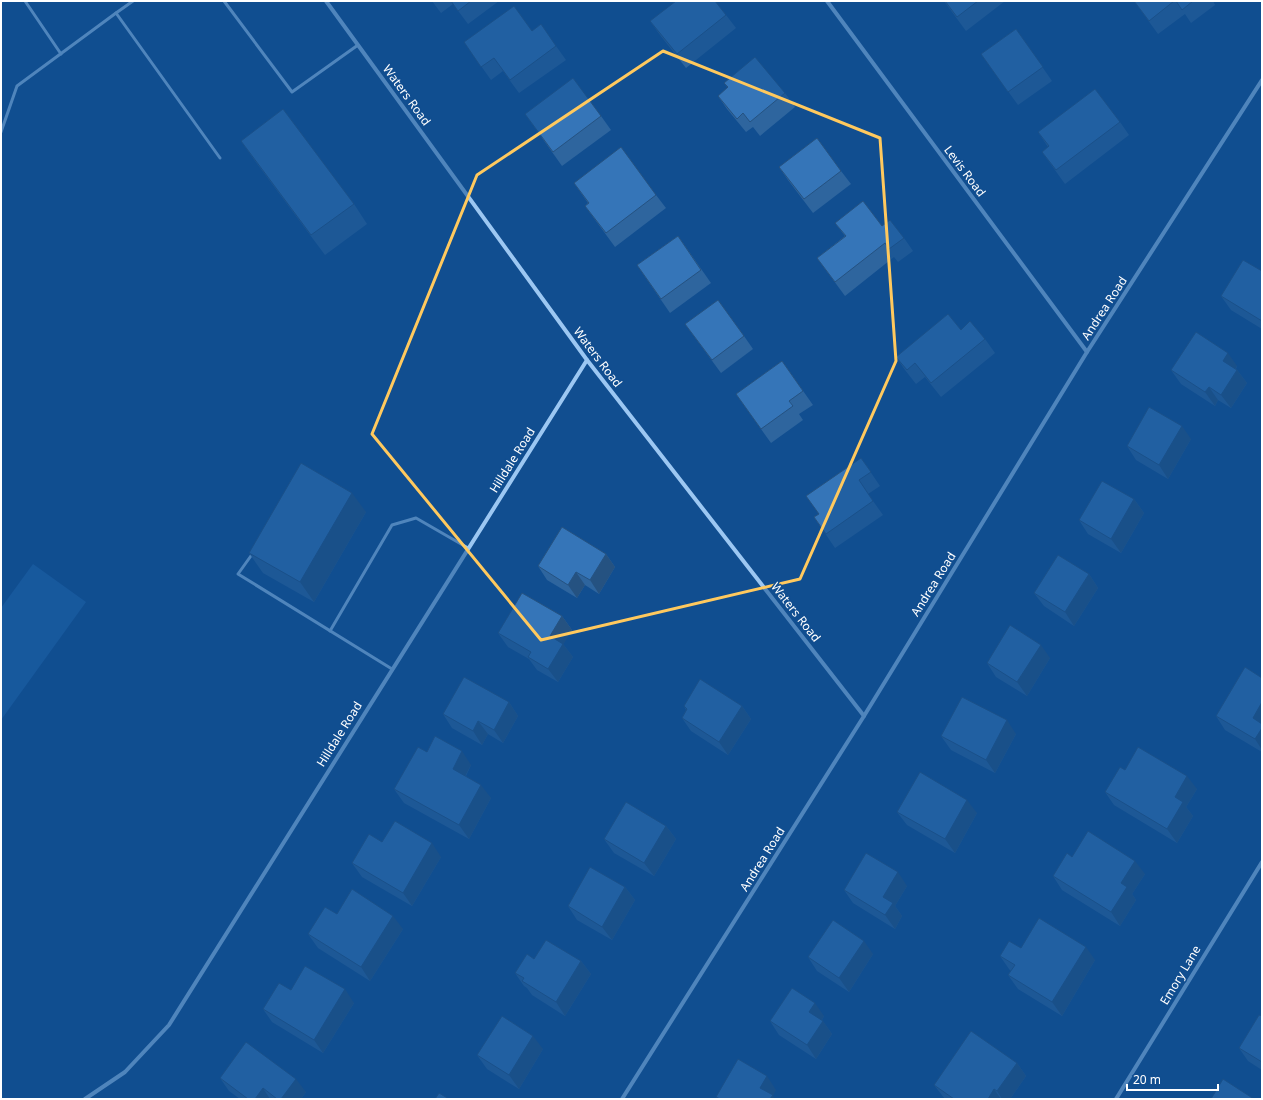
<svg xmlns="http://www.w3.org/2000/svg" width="1263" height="1100" viewBox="0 0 1263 1100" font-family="'Noto Sans',sans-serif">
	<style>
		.green { fill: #2066ae }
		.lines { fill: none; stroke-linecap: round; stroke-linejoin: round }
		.service { stroke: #9cc7f2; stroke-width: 3 }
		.minor { stroke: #9cc7f2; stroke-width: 4 }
		.wall { fill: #2e659e }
		.shaded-wall { fill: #255281 }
		.building { fill: #3575b8; stroke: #255281 }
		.marked { fill: none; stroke: #ffc95e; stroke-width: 3; stroke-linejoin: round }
		.labels { text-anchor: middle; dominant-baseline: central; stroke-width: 3; stroke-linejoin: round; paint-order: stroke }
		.street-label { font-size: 12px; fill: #fff; stroke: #114e90 }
	</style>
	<rect width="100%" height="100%" fill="#114e90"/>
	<path class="green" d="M33,564L86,602L1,720V608Z"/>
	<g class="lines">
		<g class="service">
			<path d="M25,1L61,54"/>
			<path d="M133,1L116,13L220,158"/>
			<path d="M224,1L292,92L358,45"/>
			<path d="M1,132L17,86L116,13"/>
			<path d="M253,553L238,574L392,669"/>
			<path d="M330,631L392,525L416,518L468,548"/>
		</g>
		<g class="minor">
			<path d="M326,1L587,360L864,716"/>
			<path d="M827,1L1087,352"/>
			<path d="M85,1099L125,1072L169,1025L587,360"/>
			<path d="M622,1099L864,716L1087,352L1262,80"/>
			<path d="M1116,1099L1262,862"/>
		</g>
	</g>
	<g class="wall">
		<path d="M432,1H499L468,24L453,4L441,13Z"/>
		<path d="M944,1H1005L966,31Z"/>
		<path d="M1134,1H1213L1215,5L1191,23L1185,14L1158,34Z"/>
		<path d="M726,15L736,28L686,68L660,35L650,21Z"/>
		<path d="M1016,29L1052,81L1018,105L981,54Z"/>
		<path d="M532,31L556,46L566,60L519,93L503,71L491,80L464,42Z"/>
		<path d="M724,83L785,93L795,107L760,136L753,127L746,132L727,109L718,96L728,88Z"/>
		<path d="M525,114L601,116L611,130L562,166Z"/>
		<path d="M1120,122L1129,135L1065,184L1042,152L1048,147L1038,132Z"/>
		<path d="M241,141L354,204L367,224L325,255L255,161Z"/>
		<path d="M779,167L841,171L851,184L813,213L788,180Z"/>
		<path d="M574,183L656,195L666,208L615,247L585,206L588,203Z"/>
		<path d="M835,223L904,238L913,251L898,262L894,257L845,296L817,258L845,236Z"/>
		<path d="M678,236L711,283L670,313L637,265Z"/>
		<path d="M1262,271V329L1231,310L1221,296Z"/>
		<path d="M685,324L744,336L753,349L721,373Z"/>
		<path d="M961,330L985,339L995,353L941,397L925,377L916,384L905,370L896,357Z"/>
		<path d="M782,361L813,405L799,414L803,420L771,443L736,394Z"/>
		<path d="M1237,366L1236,369L1237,370L1247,383L1231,408L1218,400L1215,406L1181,384L1171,370Z"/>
		<path d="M1191,439L1168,479L1136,460L1127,446Z"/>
		<path d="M861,458L880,486L868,494L883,515L835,548L814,517L819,514Z"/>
		<path d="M1134,499L1144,513L1121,553L1088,534L1079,520Z"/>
		<path d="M366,512L314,602L263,573L249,553Z"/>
		<path d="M606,554L615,567L599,594L585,585L577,598L547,580L538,566Z"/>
		<path d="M1089,574L1098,588L1074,626L1044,606L1034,593Z"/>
		<path d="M562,616L572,630L563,644L573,657L558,682L537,670L529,659L508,647L498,633Z"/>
		<path d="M1050,658L1027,696L996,677L987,663Z"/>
		<path d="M1262,678V752L1225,730L1216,716Z"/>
		<path d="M509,702L518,716L503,743L488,734L482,745L452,728L443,714Z"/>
		<path d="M684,706H742L751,719L728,755L691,731L682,718L686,710Z"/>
		<path d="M1016,734L995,773L951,750L941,736Z"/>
		<path d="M427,752L471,765L466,776L491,798L469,839L404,803L394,789Z"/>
		<path d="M1125,770L1197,789L1186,807L1193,816L1177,843L1114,805L1105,792Z"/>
		<path d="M897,812L977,813L955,853L907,825Z"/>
		<path d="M666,826L676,839L654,876L614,853L604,839Z"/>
		<path d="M382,842L441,857L412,906L362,877L352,863Z"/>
		<path d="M1145,874L1132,894L1136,900L1120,926L1062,890L1053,876Z"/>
		<path d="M907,886L895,906L902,916L895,929L853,903L844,890Z"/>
		<path d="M625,887L635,900L612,940L577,920L568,906Z"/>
		<path d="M403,929L370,981L318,948L308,934Z"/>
		<path d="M1021,948L1095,960L1062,1016L1018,989L1008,975L1011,971L1009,969L1000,956Z"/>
		<path d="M873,954L849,992L817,971L808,957Z"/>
		<path d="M534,959L581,961L591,974L565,1016L532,995L527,988L524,986L515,973Z"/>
		<path d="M291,990L354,1003L323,1053L272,1022L263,1009Z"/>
		<path d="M824,1016L822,1020L832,1034L816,1059L779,1035L770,1021Z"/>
		<path d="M1262,1016V1070L1248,1061L1239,1048Z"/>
		<path d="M543,1049L519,1089L487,1069L477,1055Z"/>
		<path d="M1017,1063L1026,1076L1010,1099H945L934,1085Z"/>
		<path d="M220,1078L306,1092L301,1099H240L229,1091Z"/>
	</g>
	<g class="shaded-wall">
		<path d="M1228,353L1237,366L1232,374L1223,361Z"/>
		<path d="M1237,370L1247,383L1231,408L1221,395Z"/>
		<path d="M1209,387L1218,400L1215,406L1205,392Z"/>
		<path d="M1182,426L1191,439L1168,479L1159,465Z"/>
		<path d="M352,493L366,512L314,602L300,582Z"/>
		<path d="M1134,499L1144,513L1121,553L1111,539Z"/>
		<path d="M606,554L615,567L599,594L590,580Z"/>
		<path d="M576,572L585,585L577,598L568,585Z"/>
		<path d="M1089,574L1098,588L1074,626L1065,612Z"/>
		<path d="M562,616L572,630L560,650L550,636Z"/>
		<path d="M563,644L573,657L558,682L548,669Z"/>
		<path d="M1041,645L1050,658L1027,696L1017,682Z"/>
		<path d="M509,702L518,716L503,743L494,730Z"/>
		<path d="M1262,702V750L1255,739L1253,718Z"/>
		<path d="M742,706L751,719L728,755L719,742Z"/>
		<path d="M1007,720L1016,734L995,773L986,760Z"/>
		<path d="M478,721L488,734L482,745L473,731Z"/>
		<path d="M462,751L471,765L462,782L453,769Z"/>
		<path d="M1187,776L1197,789L1186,807L1193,816L1177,843L1167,829L1175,797Z"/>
		<path d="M481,785L491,798L469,839L459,825Z"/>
		<path d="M967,800L977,813L955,853L945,839Z"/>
		<path d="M666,826L676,839L654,876L644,863Z"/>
		<path d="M432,843L441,857L412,906L403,893Z"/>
		<path d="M1135,861L1145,874L1132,894L1136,900L1120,926L1111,912L1121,883Z"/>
		<path d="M898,872L907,886L895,906L902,916L895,929L885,915L883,897Z"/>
		<path d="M625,887L635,900L612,940L602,927Z"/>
		<path d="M393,916L403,929L370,981L361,967Z"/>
		<path d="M864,941L873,954L849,992L839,978Z"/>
		<path d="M1086,947L1095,960L1062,1016L1052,1002Z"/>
		<path d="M581,961L591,974L565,1016L556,1002Z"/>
		<path d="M345,989L354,1003L323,1053L314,1040Z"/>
		<path d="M815,1003L824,1016L819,1026L809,1012Z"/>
		<path d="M823,1021L832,1034L816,1059L807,1045Z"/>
		<path d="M533,1036L543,1049L519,1089L509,1075Z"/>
		<path d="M1017,1063L1026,1076L1010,1099H1002L997,1091Z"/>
		<path d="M767,1076L776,1090L773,1096L775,1099H768L760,1088Z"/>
		<path d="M296,1079L306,1092L301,1099H281Z"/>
		<path d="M263,1088L270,1099H255Z"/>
		<path d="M994,1089L1001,1099H988Z"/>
	</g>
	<g class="building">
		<path d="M451,1H471L458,11Z"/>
		<path d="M676,1H715L726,15L677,54L650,21Z"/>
		<path d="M945,1H978L957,17Z"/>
		<path d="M1134,1H1174L1149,21Z"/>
		<path d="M1176,1H1193L1182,10Z"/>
		<path d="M514,6L532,31L541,24L556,46L510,80L494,58L481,67L464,42Z"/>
		<path d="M1016,29L1043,67L1008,92L981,54Z"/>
		<path d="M755,57L785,93L750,122L743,113L737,119L718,96L728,87L724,83Z"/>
		<path d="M573,78L601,116L553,152L525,114Z"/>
		<path d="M1095,89L1120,122L1056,170L1042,152L1049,146L1038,132Z"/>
		<path d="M283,109L354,204L311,235L241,141Z"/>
		<path d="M817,138L841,171L804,199L779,167Z"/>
		<path d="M621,147L656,195L606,233L585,206L589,203L574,183Z"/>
		<path d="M863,201L882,226L890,220L904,238L889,249L885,243L835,282L817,258L846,236L835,223Z"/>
		<path d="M678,236L701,270L661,299L637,265Z"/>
		<path d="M1243,260L1262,271V321L1221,296Z"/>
		<path d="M718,300L744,336L712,360L685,324Z"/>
		<path d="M948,314L961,330L970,321L985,339L931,383L915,363L907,370L896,357Z"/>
		<path d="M1196,332L1228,353L1223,361L1237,370L1221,395L1209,387L1205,392L1171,370Z"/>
		<path d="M782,361L803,391L789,401L793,406L761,429L736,394Z"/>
		<path d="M1149,407L1182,426L1159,465L1127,446Z"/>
		<path d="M861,458L871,472L859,480L873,501L826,534L814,517L819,514L806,496Z"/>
		<path d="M301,463L352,493L300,582L249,553Z"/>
		<path d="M1102,481L1134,499L1111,539L1079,520Z"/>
		<path d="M562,527L606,554L590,580L576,572L568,585L538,566Z"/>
		<path d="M1058,555L1089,574L1065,612L1034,593Z"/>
		<path d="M522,593L562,616L550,636L563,644L548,669L528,657L531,652L498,633Z"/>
		<path d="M1010,625L1041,645L1017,682L987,663Z"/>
		<path d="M1245,667L1262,678V702L1253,718L1262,724V728L1255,739L1216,716Z"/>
		<path d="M464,677L509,702L494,730L478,721L473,731L443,714Z"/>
		<path d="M700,679L742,706L719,742L682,718L687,709L684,706Z"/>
		<path d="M962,697L1007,720L986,760L941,736Z"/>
		<path d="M435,736L462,751L453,769L481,785L459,825L394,789L418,747L427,752Z"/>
		<path d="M1138,747L1187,776L1175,797L1183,802L1167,829L1105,792L1120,767L1125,770Z"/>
		<path d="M920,772L967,800L945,839L897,812Z"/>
		<path d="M626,802L666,826L644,863L604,839Z"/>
		<path d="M395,821L432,843L403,893L352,863L369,834L382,842Z"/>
		<path d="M1088,831L1135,861L1121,883L1127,887L1111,912L1053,876L1067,853L1072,857Z"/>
		<path d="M866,853L898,872L883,897L893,903L885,915L844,890Z"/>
		<path d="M590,867L625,887L602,927L568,906Z"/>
		<path d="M352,889L393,916L361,967L308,934L325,907L337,914Z"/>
		<path d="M1039,918L1086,947L1052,1002L1008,975L1015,965L1000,956L1009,941L1021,948Z"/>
		<path d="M833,920L864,941L839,978L808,957Z"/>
		<path d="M546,940L581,961L556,1002L522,981L524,978L515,973L527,954L534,959Z"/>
		<path d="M305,966L345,989L314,1040L263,1009L279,983L291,990Z"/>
		<path d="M792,988L815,1003L809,1012L823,1021L807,1045L770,1021Z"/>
		<path d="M1259,1015L1262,1016V1062L1239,1048Z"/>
		<path d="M502,1016L533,1036L509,1075L477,1055Z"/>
		<path d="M971,1031L1017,1063L997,1091L994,1089L988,1099H954L934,1085Z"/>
		<path d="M246,1042L296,1079L281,1099H277L263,1088L255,1099H248L220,1078Z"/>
		<path d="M738,1059L767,1076L760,1088L773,1095L770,1099H720L716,1097Z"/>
		<path d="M1223,1079L1254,1099H1211Z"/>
		<path d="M439,1093L449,1099H435Z"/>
	</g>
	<path d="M0 0H1263V1100H0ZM663,51L880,138L896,361L800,579L541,640L372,434L477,175Z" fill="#114e90" fill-opacity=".55" fill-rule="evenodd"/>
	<path class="marked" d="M663,51L880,138L896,361L800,579L541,640L372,434L477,175Z"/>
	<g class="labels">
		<g class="street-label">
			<text transform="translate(407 95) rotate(54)">Waters Road</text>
			<text transform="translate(965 171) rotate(53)">Levis Road</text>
			<text transform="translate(1104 308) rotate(-57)">Andrea Road</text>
			<text transform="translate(598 357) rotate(53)">Waters Road</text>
			<text transform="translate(512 460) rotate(-58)">Hilldale Road</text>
			<text transform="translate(933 584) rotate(-58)">Andrea Road</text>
			<text transform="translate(796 612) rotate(52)">Waters Road</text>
			<text transform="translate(339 734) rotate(-58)">Hilldale Road</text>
			<text transform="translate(762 859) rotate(-58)">Andrea Road</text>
			<text transform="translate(1180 975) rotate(-59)">Emory Lane</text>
		</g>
	</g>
	<rect width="1263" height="1100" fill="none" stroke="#ffffff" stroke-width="4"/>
	<path d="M1127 1084v6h91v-6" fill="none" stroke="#ffffff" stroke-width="2"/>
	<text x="1133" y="1084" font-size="12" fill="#ffffff" stroke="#114e90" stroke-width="3" paint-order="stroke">20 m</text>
</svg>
